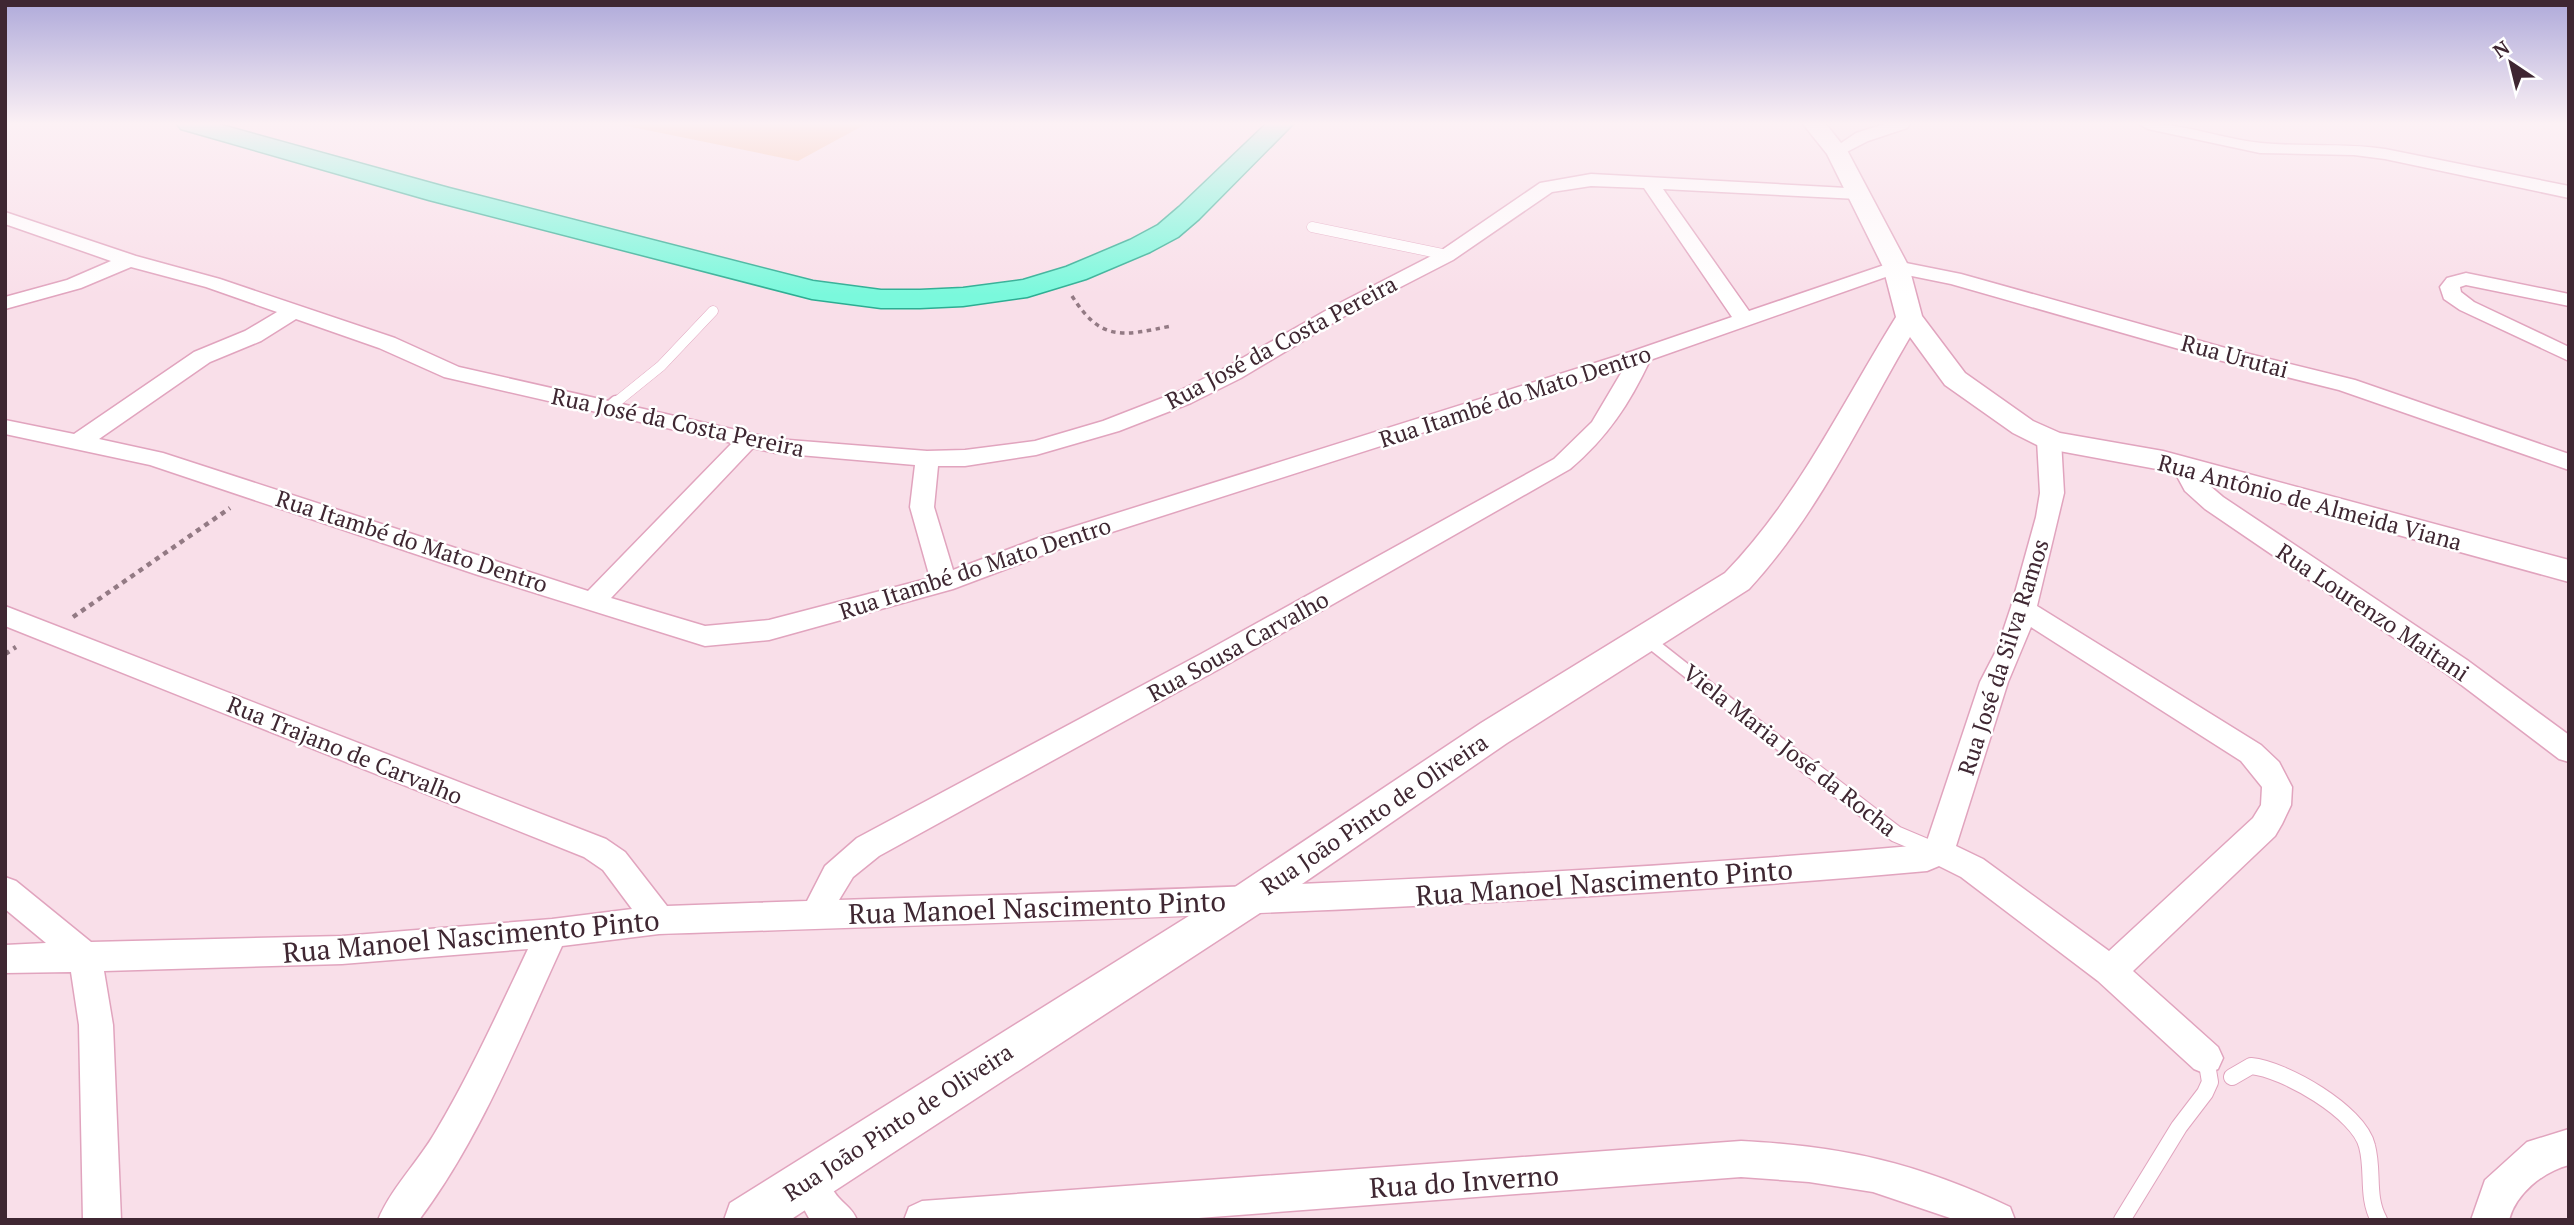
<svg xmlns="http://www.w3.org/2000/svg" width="2574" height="1225" viewBox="0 0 2574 1225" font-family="'PT Serif',serif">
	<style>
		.green { fill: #f8c09f }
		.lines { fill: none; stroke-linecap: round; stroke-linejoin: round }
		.service-far2-casing { stroke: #e1a4be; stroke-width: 11 }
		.service-far1-casing { stroke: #e1a4be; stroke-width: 15 }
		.service-casing { stroke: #e1a4be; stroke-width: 18 }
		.minor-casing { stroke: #e1a4be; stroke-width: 3 }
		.tertiary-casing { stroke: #e1a4be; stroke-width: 3 }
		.primary-casing { stroke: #2cad92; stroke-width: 3 }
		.path-far1 { stroke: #937a84; stroke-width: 3.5; stroke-dasharray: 4.5 4.5; stroke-linecap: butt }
		.path { stroke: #937a84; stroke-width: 4.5; stroke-dasharray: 5 5; stroke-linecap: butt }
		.service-far2 { stroke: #fff; stroke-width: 10 }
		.service-far1 { stroke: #fff; stroke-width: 12 }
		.service { stroke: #fff; stroke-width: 16 }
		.minor { fill: #fff; fill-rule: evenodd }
		.tertiary { fill: #fff; fill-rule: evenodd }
		.primary { fill: #7af9dc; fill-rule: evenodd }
		.labels { text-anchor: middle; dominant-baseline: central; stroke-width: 5; stroke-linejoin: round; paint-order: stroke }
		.street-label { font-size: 23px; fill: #3f2732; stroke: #fff }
		.near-street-label { font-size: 28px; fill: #3f2732; stroke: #fff }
	</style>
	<rect width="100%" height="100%" fill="#f9dfe9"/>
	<path class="green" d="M617,124H866L798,161Z"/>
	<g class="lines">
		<g class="service-far2-casing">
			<g id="service-far2">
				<path d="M1312,227L1447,255"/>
				<path d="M614,404L661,366L713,311"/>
			</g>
		</g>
		<g class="service-far1-casing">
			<g id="service-far1">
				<path d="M609,408L616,402"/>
				<path d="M1645,638L1804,763"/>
			</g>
		</g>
		<g class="service-casing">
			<g id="service">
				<path d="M1802,762L1896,834L1934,850"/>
				<path d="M2232,1077L2251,1066C2284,1069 2359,1112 2367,1146C2374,1172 2366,1196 2379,1220"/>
				<path d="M2122,1220L2179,1127L2205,1093L2210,1082L2206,1058"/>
			</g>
		</g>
		<g class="minor-casing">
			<g id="minor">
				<path d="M1884,124H1910L1907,128L1868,141L1837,157L1828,152L1856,133Z"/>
				<path d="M2139,124C2182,122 2220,139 2261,143C2302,147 2344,143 2385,149L2569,186V198L2385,159L2354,155L2260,153L2148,129Z"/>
				<path d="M1591,174L1865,189L1867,193L1858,199L1663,189L1749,311L1896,261L1961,274L2229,349L2355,380L2569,454V470L2339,390L2214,359L1951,284L1897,273L1650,360C1630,403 1607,438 1570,469L1221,668L879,856L853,877L839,900C1201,889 1562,877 1923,845L1926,844L1980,682L1997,649L2011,607L2036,517L2040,493L2037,440L2041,435L2049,433L2057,435L2061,440L2064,493L2037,606L2261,745L2279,762L2292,787L2291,805L2282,824L2275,836L2133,971L2218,1047L2223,1058L2218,1069L2206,1074L2194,1069L2098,981L1961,877L1939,866L1927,871C1505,909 1082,920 659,934L562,946C519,1039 481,1137 419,1220H378C391,1188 419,1161 436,1131C471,1072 499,1010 528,949L342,964L104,971L113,1025L121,1220H83L79,1025L71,972L5,973V945L46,943L5,909V877L16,881L91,942L342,936L552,919L632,909L603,870L584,857L5,626V606L606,839L625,852L667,906L807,901L825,866L857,838L1201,654L1554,459L1592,422L1624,368L1062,548L953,589L769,640L705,646L478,575L150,465L5,434V420L74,434L194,352L245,331L277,312L206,287L131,267L81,288L5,309V297L67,280L111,261L5,224V212L136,256L220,279L395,338L459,367L776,439L927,451L965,450L1035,441L1103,421L1175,393L1225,368L1334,306L1439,252L1540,183ZM1591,186L1644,188L1732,317L1633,351L1044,536L953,570L934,507L938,466H965L1036,455L1119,431L1191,403L1241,378L1348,314L1453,260L1552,192ZM296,319L379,348L444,377L732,443L588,591L163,453L99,439L210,362L261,341ZM753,448L776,453L915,465L910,507L930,578L769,620L705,626L611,598ZM2031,627L2241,761L2262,787L2261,805L2253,818L2109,951L1983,859L1956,846L2008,682Z"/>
				<path d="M2466,273L2569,294V306L2466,285L2460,287L2461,292L2474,302L2569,347V361L2460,310L2444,299L2440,287L2447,278Z"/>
				<path d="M2184,459L2192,462L2203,480L2223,497L2467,660L2569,735V762L2559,759L2447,674L2205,509L2185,491L2172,467L2176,462Z"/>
				<path d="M2569,1129V1165C2543,1172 2516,1193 2509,1220H2471L2485,1180L2527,1142Z"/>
				<path d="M1741,1141C1843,1146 1918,1163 2010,1207L2015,1220H1956L1873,1192L1809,1182L1741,1177L1172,1220H904L909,1207L922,1201Z"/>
				<path d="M807,1164C825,1171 827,1184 839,1198C847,1207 852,1208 857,1220H810L789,1182L794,1169Z"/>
			</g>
		</g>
		<g class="tertiary-casing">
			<path id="tertiary" d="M1803,124H1826L1848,152L1909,267L1922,316L1965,373L2033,421L2060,433L2163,451L2569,560V582L2162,470L2043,448L2013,433L1945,385L1910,337C1859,424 1818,514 1749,589L1507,743L1260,913L790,1220H724L730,1203L1232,889L1481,723L1725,573C1798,498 1841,405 1896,317L1883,267L1827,154Z"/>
		</g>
		<g class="primary-casing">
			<path id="primary" d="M177,124H218L449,188L813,281L881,290H920L963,288L1023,280L1066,267L1130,240L1158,225L1179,207L1266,124H1293L1199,219L1178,237L1150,252L1086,279L1027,297L963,306L920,308H881L812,299L429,200L181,129Z"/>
		</g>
		<path class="path-far1" d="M1072,296C1101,342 1122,336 1171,326"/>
		<g class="path">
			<path d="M73,617L230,508"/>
			<path d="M5,654L16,647"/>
		</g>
		<use href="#service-far2" class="service-far2"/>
		<use href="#service-far1" class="service-far1"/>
		<use href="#service" class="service"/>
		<use href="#minor" class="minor"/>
		<use href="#tertiary" class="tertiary"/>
		<use href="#primary" class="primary"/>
	</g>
	<linearGradient id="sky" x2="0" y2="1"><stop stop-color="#afaada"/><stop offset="0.42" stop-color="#fcf1f5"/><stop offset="1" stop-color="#fcf1f5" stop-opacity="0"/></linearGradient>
	<rect width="2574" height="295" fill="url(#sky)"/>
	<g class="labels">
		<g class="street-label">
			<text transform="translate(1281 342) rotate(-28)">Rua José da Costa Pereira</text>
			<text transform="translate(2235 356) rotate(15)">Rua Urutai</text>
			<text transform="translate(1515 396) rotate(-18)">Rua Itambé do Mato Dentro</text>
			<text transform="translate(678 422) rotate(12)">Rua José da Costa Pereira</text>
			<text transform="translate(2310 502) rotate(15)">Rua Antônio de Almeida Viana</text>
			<text transform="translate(412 541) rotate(18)">Rua Itambé do Mato Dentro</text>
			<text transform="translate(975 568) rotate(-18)">Rua Itambé do Mato Dentro</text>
			<text transform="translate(2373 612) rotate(34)">Rua Lourenzo Maitani</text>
			<text transform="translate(1238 646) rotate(-29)">Rua Sousa Carvalho</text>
			<text transform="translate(2003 657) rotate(-72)">Rua José da Silva Ramos</text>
			<text transform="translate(345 750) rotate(22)">Rua Trajano de Carvalho</text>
			<text transform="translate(1790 750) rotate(38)">Viela Maria José da Rocha</text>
			<text transform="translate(1374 814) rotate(-34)">Rua João Pinto de Oliveira</text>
			<text transform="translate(898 1122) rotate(-33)">Rua João Pinto de Oliveira</text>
		</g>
		<g class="near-street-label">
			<text transform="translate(1604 882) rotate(-4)">Rua Manoel Nascimento Pinto</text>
			<text transform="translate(1037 907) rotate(-2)">Rua Manoel Nascimento Pinto</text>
			<text transform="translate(471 936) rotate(-5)">Rua Manoel Nascimento Pinto</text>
			<text transform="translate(1464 1181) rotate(-4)">Rua do Inverno</text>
		</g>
	</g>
	<rect width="2574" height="1225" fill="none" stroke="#3f2732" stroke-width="14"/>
	<g transform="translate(2511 63) rotate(325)" stroke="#ffffff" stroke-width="5" paint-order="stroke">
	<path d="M0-5L12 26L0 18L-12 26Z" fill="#3f2732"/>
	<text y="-10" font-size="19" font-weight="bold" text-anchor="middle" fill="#3f2732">N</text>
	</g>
</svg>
